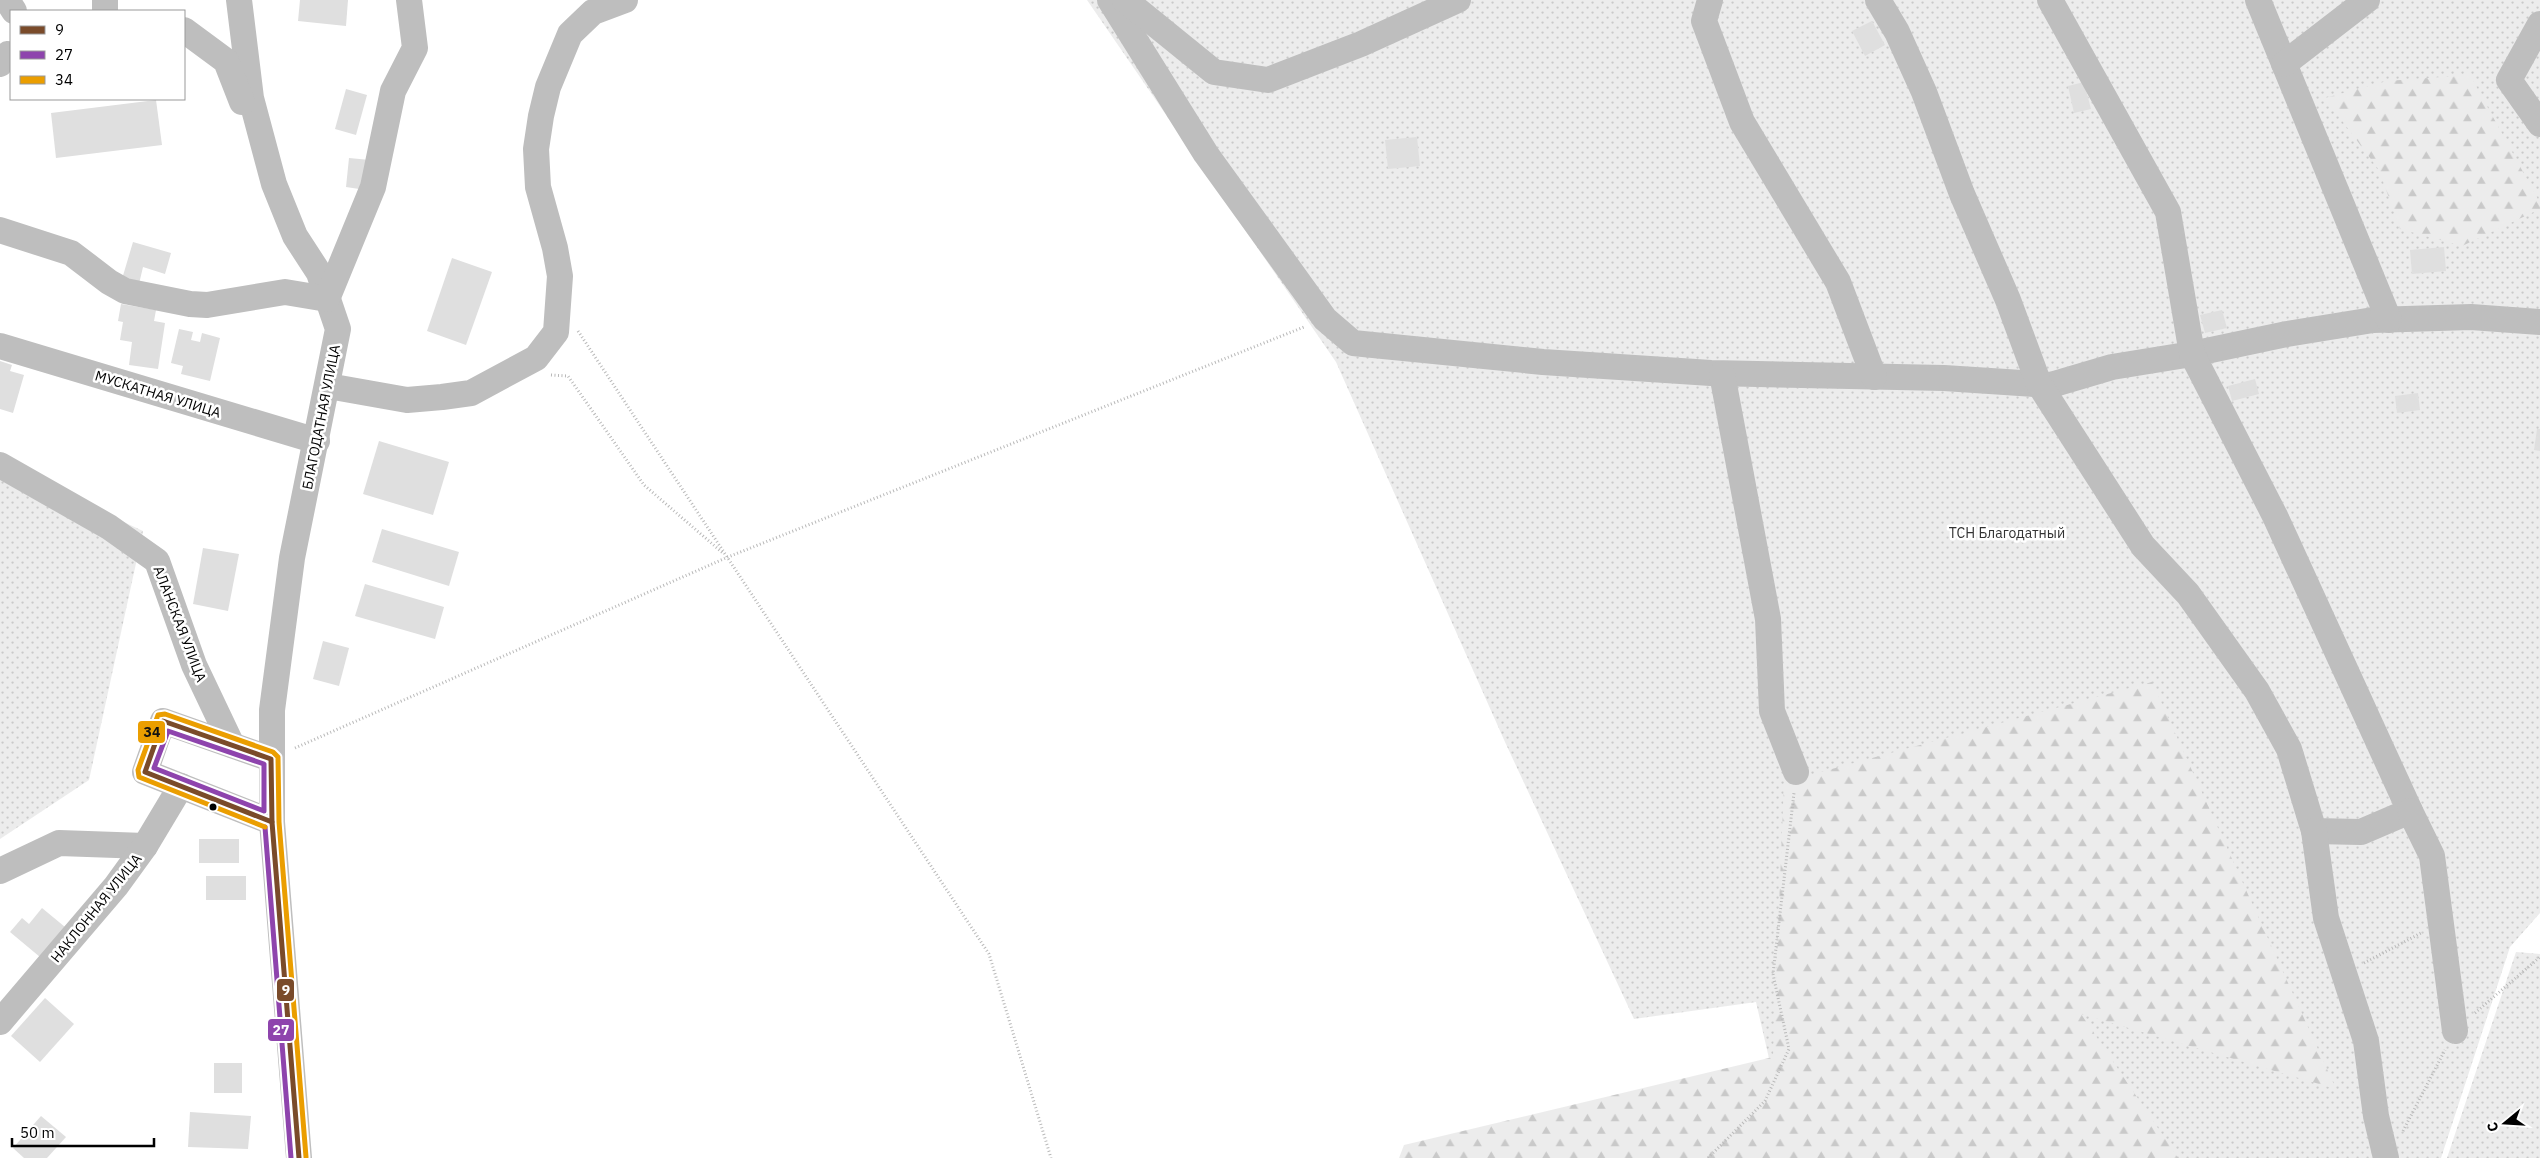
<svg xmlns="http://www.w3.org/2000/svg" width="2540" height="1158" viewBox="0 0 2540 1158" font-family="'IBM Plex Sans',sans-serif">
	<style>
		.grass { fill: url(#grass-dots) }
		.forest { fill: url(#forest-firs) }
		.building { fill: #dfdfdf }
		.lines { fill: none; stroke-linecap: round; stroke-linejoin: round }
		.path { stroke: #b9b9b9; stroke-width: 3; stroke-dasharray: 1 2.5; stroke-linecap: butt }
		.minor { stroke: #bebebe; stroke-width: 26 }
		.bus-1-casing { stroke: #fff; stroke-width: 9 }
		.bus-2-casing { stroke: #fff; stroke-width: 9 }
		.bus-3-casing { stroke: #fff; stroke-width: 9 }
		.bus-1 { stroke: #7a4b2a; stroke-width: 5 }
		.bus-2 { stroke: #8e44ad; stroke-width: 5 }
		.bus-3 { stroke: #eb9e00; stroke-width: 5 }
		.bus-dot { fill: #000; stroke: #fff; stroke-width: 2 }
		.labels { text-anchor: middle; dominant-baseline: central; stroke-width: 5; stroke-linejoin: round; paint-order: stroke }
		.street-label { font-size: 14px; fill: #000; stroke: #fff }
		.park-label { font-size: 14px; fill: #333; stroke: #fff }
		.line-badge { stroke: #fff; stroke-width: 2 }
		.badge-label { font-size: 14px; text-anchor: middle; font-weight: bold; fill: #fff }
		.pale-badge-label { font-size: 14px; text-anchor: middle; font-weight: bold; fill: #111 }
	</style>
	<defs>
		<pattern id="grass-dots" width="8" height="8" patternUnits="userSpaceOnUse" patternTransform="scale(1.25)"><rect width="8" height="8" fill="#ececec"/><path d="M2 2h.1M6 6h.1" fill="none" stroke="#c9c9c9" stroke-width="1.8" stroke-linecap="round"/></pattern>
		<pattern id="forest-firs" width="22" height="20" patternUnits="userSpaceOnUse" patternTransform="scale(1.25)"><rect width="22" height="20" fill="#ececec"/><path d="M5 1l3.5 6h-7zM16 11l3.5 6h-7z" fill="#c9c9c9"/></pattern>
	</defs>
	<rect width="100%" height="100%" fill="#fff"/>
	<g class="grass">
		<path d="M1087,0H2540V913L2510,947L2441,1158H1792L1756,1002L1634,1019L1505,742L1336,362Z"/>
		<path d="M0,464L143,531L89,780L0,839Z"/>
		<path d="M2516,952L2540,954V1158H2447Z"/>
	</g>
	<g class="forest">
		<path d="M2470,75L2540,203V209L2462,246L2400,229L2379,170L2325,98L2387,81Z"/>
		<path d="M2152,682L2336,1089L2081,1014L2178,1158H1399L1404,1145L1773,1057L1784,782Z"/>
	</g>
	<g class="building">
		<path d="M300,0H348L346,26L298,21Z"/>
		<path d="M1872,21L1885,45L1865,56L1852,31Z"/>
		<path d="M2084,82L2091,109L2074,113L2068,86Z"/>
		<path d="M346,89L367,95L356,135L335,129Z"/>
		<path d="M156,100L162,145L56,158L51,113Z"/>
		<path d="M1417,137L1420,166L1388,169L1385,140Z"/>
		<path d="M349,158L370,160L366,190L346,187Z"/>
		<path d="M133,242L171,253L165,274L143,267L139,284L122,279Z"/>
		<path d="M2444,247L2446,271L2412,274L2410,250Z"/>
		<path d="M452,258L492,272L466,345L427,331Z"/>
		<path d="M121,304L156,310L154,321L165,323L158,369L129,365L132,342L120,340L123,322L118,321Z"/>
		<path d="M2222,310L2227,328L2205,333L2200,315Z"/>
		<path d="M179,329L193,332L191,340L200,342L202,333L220,338L210,381L181,374L183,366L171,363Z"/>
		<path d="M0,361L12,365L10,371L24,375L13,413L0,409Z"/>
		<path d="M2255,379L2259,394L2232,401L2228,386Z"/>
		<path d="M2418,393L2420,410L2397,413L2395,396Z"/>
		<path d="M2537,429H2540V451L2534,450Z"/>
		<path d="M379,441L449,462L433,515L363,494Z"/>
		<path d="M382,529L459,552L449,586L372,562Z"/>
		<path d="M203,548L239,554L228,611L193,604Z"/>
		<path d="M365,584L444,607L435,639L355,616Z"/>
		<path d="M323,641L349,648L339,686L313,679Z"/>
		<rect x="199" y="839" width="40" height="24"/>
		<rect x="206" y="876" width="40" height="24"/>
		<path d="M42,908L65,927L40,957L10,932L22,918L29,924Z"/>
		<path d="M45,998L74,1024L40,1062L11,1036Z"/>
		<rect x="214" y="1063" width="28" height="30"/>
		<path d="M190,1112L251,1116L248,1149L188,1147Z"/>
		<path d="M41,1116L66,1137L47,1158H24L13,1148Z"/>
	</g>
	<g class="lines">
		<g class="path">
			<path d="M578,331L989,954L1051,1158"/>
			<path d="M551,375L568,376L644,485L724,554"/>
			<path d="M295,748L728,557L1304,327"/>
			<path d="M2364,963L2421,933"/>
			<path d="M2475,1013L2540,957"/>
			<path d="M2403,1131L2445,1050"/>
			<path d="M1708,1158L1765,1101L1789,1049L1773,974L1794,793"/>
		</g>
		<g class="minor">
			<path d="M7,0L14,11"/>
			<path d="M105,0V11"/>
			<path d="M239,0L251,98L274,184L295,236L319,273L338,329L292,558L272,710V822L299,1158"/>
			<path d="M1110,0L1206,154L1325,319L1353,343L1543,362L1711,373L1944,378L2051,385L2112,367L2192,354L2287,334L2373,320L2471,317L2540,322"/>
			<path d="M1125,0L1214,72L1268,80L1361,44L1458,0"/>
			<path d="M1710,0L1704,21L1742,122L1838,282L1874,377"/>
			<path d="M1878,0L1897,32L1924,92L1962,194L2008,300L2039,384L2143,546L2188,594L2257,691L2289,749L2314,831L2361,832L2410,811L2275,516L2192,354L2168,212L2050,0"/>
			<path d="M2258,0L2389,320"/>
			<path d="M2540,24L2509,80L2540,124"/>
			<path d="M184,30L226,61L242,102"/>
			<path d="M0,64L8,54"/>
			<path d="M2284,64L2367,0"/>
			<path d="M0,230L71,253L109,282L125,291L190,304L207,305L285,292L327,299L373,187L393,91L415,48L409,0"/>
			<path d="M0,346L317,441"/>
			<path d="M1722,374L1768,619L1772,711L1796,772"/>
			<path d="M328,386L407,400L442,397L471,393L536,358L556,332L560,276L555,248L538,187L536,149L541,116L548,87L570,34L593,12L625,0"/>
			<path d="M0,465L109,527L157,561L194,665L232,745"/>
			<path d="M271,759L163,721L145,772L272,822"/>
			<path d="M2410,811L2432,856L2455,1031"/>
			<path d="M2314,831L2326,918L2366,1041L2376,1116L2386,1158"/>
			<path d="M0,871L59,843L145,846"/>
			<path d="M0,1022L116,886L145,846L181,786"/>
		</g>
		<g class="bus-1-casing">
			<g id="bus-1">
				<path d="M163,721L271,759L272,822L145,772Z"/>
				<path d="M272,822L299,1158"/>
			</g>
		</g>
		<g class="bus-2-casing">
			<g id="bus-2">
				<path d="M168,731L264,764V811L154,768Z"/>
				<path d="M265,827L291,1158"/>
			</g>
		</g>
		<g class="bus-3-casing">
			<path id="bus-3" d="M265,827L139,777L138,770L158,715L165,714L273,752L278,757L279,822L306,1157"/>
		</g>
		<use href="#bus-1" class="bus-1"/>
		<use href="#bus-2" class="bus-2"/>
		<use href="#bus-3" class="bus-3"/>
	</g>
	<circle class="bus-dot" cx="213" cy="807" r="4.5"/>
	<g class="labels">
		<g class="street-label">
			<text transform="translate(158 394) rotate(17)">МУСКАТНАЯ УЛИЦА</text>
			<text transform="translate(321 417) rotate(-79)">БЛАГОДАТНАЯ УЛИЦА</text>
			<text transform="translate(180 624) rotate(69)">АЛАНСКАЯ УЛИЦА</text>
			<text transform="translate(96 908) rotate(-51)">НАКЛОННАЯ УЛИЦА</text>
		</g>
		<g class="park-label">
			<text x="2007" y="533">ТСН Благодатный</text>
		</g>
	</g>
	<g class="line-badge">
		<rect x="137" y="720" width="29" height="24" rx="5" fill="#eb9e00"/>
		<rect x="276" y="978" width="19" height="24" rx="5" fill="#7a4b2a"/>
		<rect x="267" y="1018" width="28" height="24" rx="5" fill="#8e44ad"/>
	</g>
	<g class="badge-label">
		<text x="286" y="995">9</text>
		<text x="281" y="1035">27</text>
	</g>
	<g class="pale-badge-label">
		<text x="152" y="737">34</text>
	</g>
	<rect x="10" y="10" width="175" height="90" fill="#ffffff" stroke="#999999"/>
	<rect x="20" y="26" width="25" height="8" fill="#7a4b2a" stroke="#999999"/>
	<text x="55" y="35" font-size="15" fill="#000000">9</text>
	<rect x="20" y="51" width="25" height="8" fill="#8e44ad" stroke="#999999"/>
	<text x="55" y="60" font-size="15" fill="#000000">27</text>
	<rect x="20" y="76" width="25" height="8" fill="#eb9e00" stroke="#999999"/>
	<text x="55" y="85" font-size="15" fill="#000000">34</text>
	<g transform="translate(2505 1123) rotate(252)" stroke="#ffffff" stroke-width="4" paint-order="stroke">
	<path d="M0-4L9 19L0 12L-9 19Z" fill="#000000"/>
	<text y="-8" font-size="14" font-weight="bold" text-anchor="middle" fill="#000000">С</text>
	</g>
	<path d="M12 1138v8h142v-8" fill="none" stroke="#000000" stroke-width="2.5"/>
	<text x="20" y="1138" font-size="15" fill="#000000" stroke="#ffffff" stroke-width="4" paint-order="stroke">50 m</text>
</svg>
